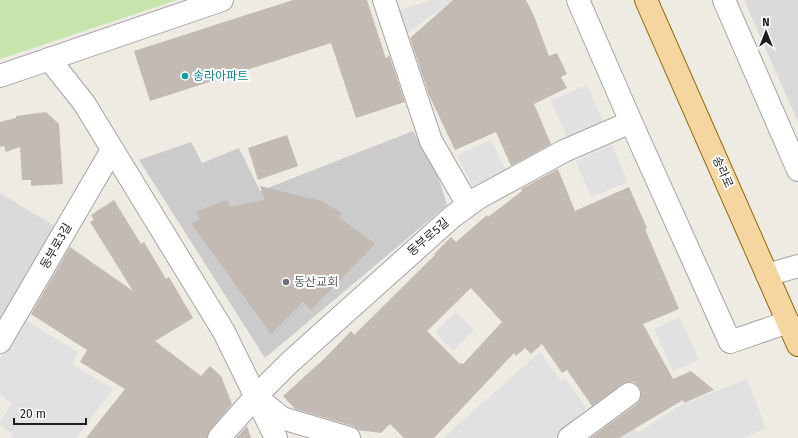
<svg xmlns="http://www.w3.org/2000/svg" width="798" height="438" viewBox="0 0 798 438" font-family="'Fira Sans','Noto Sans KR',sans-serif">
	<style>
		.residential { fill: #dbdada }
		.religious { fill: #cbcbcb }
		.grass { fill: #c5e5ac }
		.parking { fill: #e1e1e1 }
		.building { fill: #c2bab3; fill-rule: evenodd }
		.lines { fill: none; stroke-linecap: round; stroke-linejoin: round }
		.minor-casing { stroke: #a4a4a4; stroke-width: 24 }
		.major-casing { stroke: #8e6908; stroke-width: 24 }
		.minor { stroke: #fff; stroke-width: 22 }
		.major { stroke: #f6d6a0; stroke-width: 22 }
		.culture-dot { fill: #0f9aa8; stroke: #fff; stroke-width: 1.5 }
		.worship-dot { fill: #6b7280; stroke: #fff; stroke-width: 1.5 }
		.labels { text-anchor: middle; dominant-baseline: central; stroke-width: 4; stroke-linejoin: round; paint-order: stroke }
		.culture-label { font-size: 12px; fill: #0d838f; stroke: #fff; text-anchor: start }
		.street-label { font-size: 12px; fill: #1d1d1d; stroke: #fff }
		.worship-label { font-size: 12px; fill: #5b616d; stroke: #fff; text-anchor: start }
	</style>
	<rect width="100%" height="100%" fill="#eeebe3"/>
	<g class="residential">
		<path d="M744,0H798V122Z"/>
		<path d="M0,193L56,227L0,323Z"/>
	</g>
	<path class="religious" d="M413,131L437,173L447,205L265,358L139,160L191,142L202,163L239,148L260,191Z"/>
	<path class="grass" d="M0,0H177L0,59Z"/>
	<g class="parking">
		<path d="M431,0H453L406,34L399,10Z"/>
		<path d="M587,85L604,123L568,139L551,101Z"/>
		<path d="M491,140L506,171L473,187L457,155Z"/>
		<path d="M612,145L628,182L591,197L576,161Z"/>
		<path d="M455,312L474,330L453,351L435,332Z"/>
		<path d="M680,317L699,360L673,371L654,329Z"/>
		<path d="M23,319L78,352L72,364L113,389L76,438H11L14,435L0,424V422L12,404L0,394V357Z"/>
		<path d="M540,352L561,381L565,379L587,408L554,438H443Z"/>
		<path d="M747,379L766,428L743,438H618L603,418L618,407L638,433L679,406Z"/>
	</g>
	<g class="building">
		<path d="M293,0H367L386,59L389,55L405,102L356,118L331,43L150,101L134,51Z"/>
		<path d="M453,0H526L534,16L549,56L557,53L567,74L561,77L567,88L534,104L551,144L511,166L496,132L455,150L429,95L410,38Z"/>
		<path d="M46,112L59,124L63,184L31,186V180H22L20,147L6,152L4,146L0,147V122L16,118V116Z"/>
		<path d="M287,135L298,166L258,180L248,148Z"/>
		<path d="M558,169L575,211L629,187L647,228L645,229L679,309L643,324L673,379L691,371L714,390L684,403L683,400L619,438H590L637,404L640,399L641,393L639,387L634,382H628L622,384L592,406L567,370L562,373L542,344L531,354L525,348L516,356L514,353L434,438H404L390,424L381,433L358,430L353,426L295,409L283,396L325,358L351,331L354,335L435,255L434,254L451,237L456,242L487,215L488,217L522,191L521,189ZM471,288L502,322L463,364L461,363L460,364L427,331Z"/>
		<path d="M260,186L322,201L342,213L339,217L375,244L311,310L303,302L271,334L191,223L200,220L197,211L227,200L230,207L265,200Z"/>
		<path d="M114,200L141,244L144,242L166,279L169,277L193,318L155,341L201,376L210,366L221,376L232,404L210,430L207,438H86L125,389L80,362L87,350L31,314L70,247L133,291L90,222L94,220L91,215Z"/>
		<path d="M247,426L251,438H236Z"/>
	</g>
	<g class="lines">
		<g class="minor-casing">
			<g id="minor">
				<path d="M384,0L431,141L468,205"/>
				<path d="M578,0L631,122L730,342L788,322"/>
				<path d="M724,0L798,170"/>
				<path d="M49,59L84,103L224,332L276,438"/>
				<path d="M0,76L222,0"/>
				<path d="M767,275L798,266"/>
				<path d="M0,342L112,150"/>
				<path d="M260,400L282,418L349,438"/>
				<path d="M219,438L256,396L289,363L452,217L478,198L564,151L631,122"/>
				<path d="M569,438L629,394"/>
			</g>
		</g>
		<g class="major-casing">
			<path id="major" d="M646,0L798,345"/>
		</g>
		<use href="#minor" class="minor"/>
		<use href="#major" class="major"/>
	</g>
	<circle class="culture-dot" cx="185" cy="76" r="4"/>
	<circle class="worship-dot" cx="286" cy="282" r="4"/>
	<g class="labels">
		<g class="culture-label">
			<text x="193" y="76">송라아파트</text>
		</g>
		<g class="street-label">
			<text transform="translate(723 172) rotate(66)">송라로</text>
			<text transform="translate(428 237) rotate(-41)">동부로5길</text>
			<text transform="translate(56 246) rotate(-60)">동부로3길</text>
		</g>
		<g class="worship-label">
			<text x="294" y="282">동산교회</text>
		</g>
	</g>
	<g transform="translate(766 32)" stroke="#ffffff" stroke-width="3" paint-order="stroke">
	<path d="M0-3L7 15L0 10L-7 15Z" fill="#1d1d1d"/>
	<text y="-6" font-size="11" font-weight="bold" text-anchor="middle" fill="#1d1d1d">N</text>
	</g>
	<path d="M14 418v6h72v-6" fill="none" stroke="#1d1d1d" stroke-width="2"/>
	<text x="20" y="418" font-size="12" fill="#1d1d1d" stroke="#ffffff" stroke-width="3" paint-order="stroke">20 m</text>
</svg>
